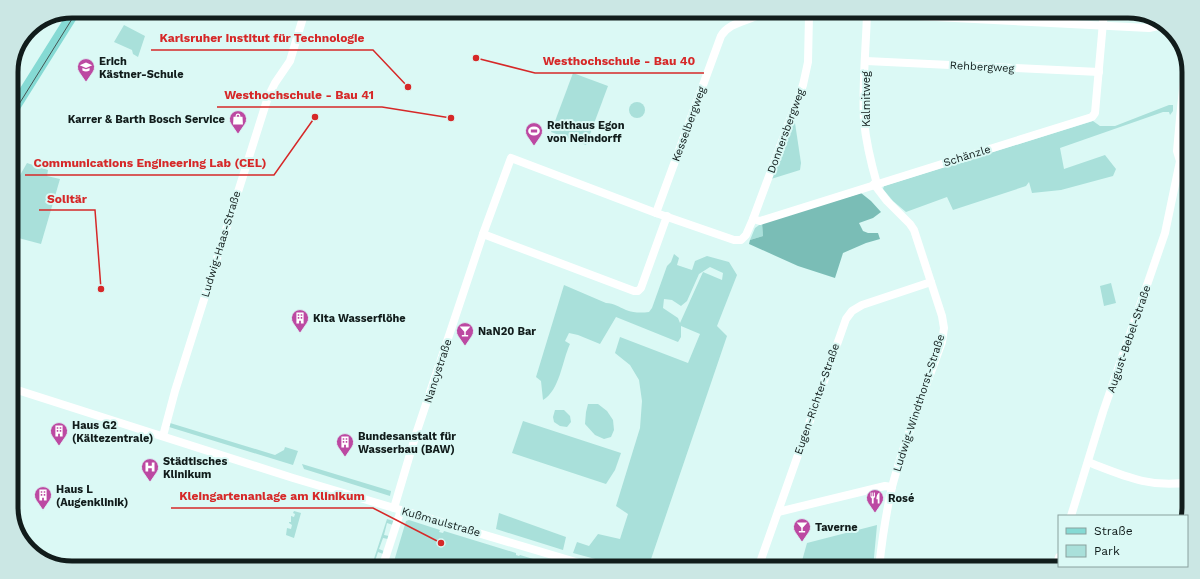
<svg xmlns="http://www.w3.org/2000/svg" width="1200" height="579" viewBox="0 0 1200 579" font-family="'Work Sans',sans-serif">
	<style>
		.green { fill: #a9e0da; fill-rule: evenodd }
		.forest { fill: #7abdb6 }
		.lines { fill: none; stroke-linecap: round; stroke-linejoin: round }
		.minor { stroke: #fff; stroke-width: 8 }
		.major { stroke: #85dad4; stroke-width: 11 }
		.tram { stroke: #455553; stroke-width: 1 }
		.labels { text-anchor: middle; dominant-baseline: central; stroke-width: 4; stroke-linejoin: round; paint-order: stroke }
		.poi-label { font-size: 11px; font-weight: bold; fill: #111c1b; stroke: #dbf9f5; text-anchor: start }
		.street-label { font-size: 11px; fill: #111c1b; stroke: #dbf9f5 }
		.rim { fill: none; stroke: #111c1b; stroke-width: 5 }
		.leader { fill: none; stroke: #d62828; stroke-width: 1.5 }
		.callout-dot { fill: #d62828; stroke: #dbf9f5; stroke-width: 1.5 }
		.callout-label { font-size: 12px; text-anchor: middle; font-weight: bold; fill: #d62828; stroke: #dbf9f5; stroke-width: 4; stroke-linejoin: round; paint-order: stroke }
	</style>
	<rect width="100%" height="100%" fill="#dbf9f5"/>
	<g class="green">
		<path d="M124,25L145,36L138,57L133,54L132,50L114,42Z"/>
		<path d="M573,73L608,86L586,145L551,132Z"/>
		<circle cx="637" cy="110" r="8"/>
		<path d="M1169,105H1173V111L1170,115L1169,112H1163L1060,148L1064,169L1105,155L1116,169L1113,176L1061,190L1032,193L1029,182L1026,186L953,210L947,197L906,212L893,201L883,189L884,186L1093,121L1100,126H1115Z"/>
		<path d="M792,123H795L801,163L800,170L771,179Z"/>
		<path d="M27,163L48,170L47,176L60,179L41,244L11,236V191Z"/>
		<path d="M762,223L763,236L750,240L755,228Z"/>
		<path d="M674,254L679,258L677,265L692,270L695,261L707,256L729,262L737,275L717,326L727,336L648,568H629L573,553L577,542L589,546L598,534L620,539L628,514L616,506L640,428L642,401L639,380L630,365L615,353L620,337L688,363L700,334L681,326V337L678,342L616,317L600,344L578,335L569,333L565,341L570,344C562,361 560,390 543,400L541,381L536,377L564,285L606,303C614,303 619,307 626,310C634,313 641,313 649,312L652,308L667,266L671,262ZM710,267L723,273L722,280L703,272L680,323L678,318L663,308L664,299L672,300L681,306L687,301L699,274Z"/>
		<path d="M1111,283L1116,303L1104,306L1100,286Z"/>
		<path d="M588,404H598L607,411L613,420L614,430L611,437L604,439L595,435L585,424L586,412Z"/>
		<path d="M555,410H564L570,416L571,422L567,427L560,426L554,422L553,417Z"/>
		<path d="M523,421L621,453L615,470L606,484L512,453Z"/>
		<path d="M170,423L275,455L284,450L285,447L298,451L293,465L169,427Z"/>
		<path d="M302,464L391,491L390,496L304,469Z"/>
		<path d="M294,511L301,513L294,538L286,535L287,528L291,529L292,525L289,523V522H291V516L294,517L295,514L293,513Z"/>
		<path d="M499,513L566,537L563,550L496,529Z"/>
		<path d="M387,519L394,521L393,525L387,523L384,535L389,536L388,539L383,538L379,549L384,551L383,554L378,552L374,564L379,565L378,568L373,567L371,568Z"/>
		<path d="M409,520L440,530L439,532L443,533L444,531L516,553V555L519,556L520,555L563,568H392L406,521Z"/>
		<path d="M877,525L873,568H800L807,543Z"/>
	</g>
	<path class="forest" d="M861,193L871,201L881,212L873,218L859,223L863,231L868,233H878L880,239L866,243L843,253L835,278L798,266L749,244L750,240L763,236L762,223Z"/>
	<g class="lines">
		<g class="minor">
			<path d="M818,11L1149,28L1163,25"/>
			<path d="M763,12L809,15L813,13"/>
			<path d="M867,13C866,49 862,85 864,121C866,142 871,163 877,184"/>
			<path d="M866,61L1099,72"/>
			<path d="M1180,161L1177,151L1180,118L1184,79L1189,70"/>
			<path d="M874,184L887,201L910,224L914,230L942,316L944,328L942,342C925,390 905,437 892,487C886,513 882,540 879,568"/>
			<path d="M656,213L721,36C730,21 749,22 763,12"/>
			<path d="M753,219L760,221L1092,117L1095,113L1104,11"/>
			<path d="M483,234L634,291H638L641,288L667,216"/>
			<path d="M11,388L293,478L596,568"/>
			<path d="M163,436L175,391L268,97L275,83L290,61L305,11"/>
			<path d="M1088,462C1122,475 1151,489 1189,482"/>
			<path d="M394,508L416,434L483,234L511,158L656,213L734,240H741L746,235L753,219L803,85L808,62L809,15"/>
			<path d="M778,512L885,486L892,487"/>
			<path d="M1071,516L1103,412L1165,233L1180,161L1185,153L1189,109"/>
			<path d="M382,568L401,510"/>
			<path d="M758,568L846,319L852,311L862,305L931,282"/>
			<path d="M1056,568L1059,557"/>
		</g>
		<path class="major" d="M11,113L75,11"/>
		<path class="tram" d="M11,117L77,11"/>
	</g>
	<defs>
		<g id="school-pin" transform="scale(0.9)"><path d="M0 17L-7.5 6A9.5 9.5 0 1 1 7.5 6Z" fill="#bc49a2" stroke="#dbf9f5"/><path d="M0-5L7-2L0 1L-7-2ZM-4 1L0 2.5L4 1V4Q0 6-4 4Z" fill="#fff"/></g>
		<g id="shop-pin" transform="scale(0.9)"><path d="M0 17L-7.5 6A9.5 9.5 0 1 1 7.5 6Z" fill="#bc49a2" stroke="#dbf9f5"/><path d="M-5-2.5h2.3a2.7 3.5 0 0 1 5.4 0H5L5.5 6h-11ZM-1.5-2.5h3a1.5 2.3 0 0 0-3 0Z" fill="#fff"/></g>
		<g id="stadium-pin" transform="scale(0.9)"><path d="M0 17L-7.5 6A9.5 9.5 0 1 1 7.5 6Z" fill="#bc49a2" stroke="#dbf9f5"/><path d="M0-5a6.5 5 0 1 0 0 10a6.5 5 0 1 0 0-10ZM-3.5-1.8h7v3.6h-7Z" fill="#fff"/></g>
		<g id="building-pin" transform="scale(0.9)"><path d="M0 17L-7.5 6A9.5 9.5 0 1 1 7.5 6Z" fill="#bc49a2" stroke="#dbf9f5"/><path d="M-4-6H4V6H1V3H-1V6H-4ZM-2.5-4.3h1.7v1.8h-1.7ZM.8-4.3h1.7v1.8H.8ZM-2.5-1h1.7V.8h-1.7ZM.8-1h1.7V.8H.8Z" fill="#fff"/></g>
		<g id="bar-pin" transform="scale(0.9)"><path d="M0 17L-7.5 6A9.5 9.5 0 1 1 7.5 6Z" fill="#bc49a2" stroke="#dbf9f5"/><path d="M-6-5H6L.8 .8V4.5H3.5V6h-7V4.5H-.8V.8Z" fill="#fff"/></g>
		<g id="hospital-pin" transform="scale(0.9)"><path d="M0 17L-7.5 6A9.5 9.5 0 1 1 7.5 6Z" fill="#bc49a2" stroke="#dbf9f5"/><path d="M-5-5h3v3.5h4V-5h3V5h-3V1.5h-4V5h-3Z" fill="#fff"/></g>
		<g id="restaurant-pin" transform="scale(0.9)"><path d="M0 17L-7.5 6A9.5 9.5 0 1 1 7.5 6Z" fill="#bc49a2" stroke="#dbf9f5"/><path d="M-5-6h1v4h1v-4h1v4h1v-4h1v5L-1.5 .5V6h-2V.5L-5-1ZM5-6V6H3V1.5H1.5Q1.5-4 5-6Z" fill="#fff"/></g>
	</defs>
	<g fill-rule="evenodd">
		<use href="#school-pin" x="86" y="67"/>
		<use href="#shop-pin" x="238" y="119"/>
		<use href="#stadium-pin" x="534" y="131"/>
		<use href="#building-pin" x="300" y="318"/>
		<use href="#bar-pin" x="465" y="331"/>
		<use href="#building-pin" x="59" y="431"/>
		<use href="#building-pin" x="345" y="442"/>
		<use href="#hospital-pin" x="150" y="467"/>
		<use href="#building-pin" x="43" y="495"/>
		<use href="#restaurant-pin" x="875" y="498"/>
		<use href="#bar-pin" x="802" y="527"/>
	</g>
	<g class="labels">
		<g class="poi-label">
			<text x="99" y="61">Erich<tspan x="99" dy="13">Kästner-Schule</tspan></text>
			<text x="225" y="119" text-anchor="end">Karrer &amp; Barth Bosch Service</text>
			<text x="547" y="125">Reithaus Egon<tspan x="547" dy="13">von Neindorff</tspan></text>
			<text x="313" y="318">Kita Wasserflöhe</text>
			<text x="478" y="331">NaN20 Bar</text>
			<text x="72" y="425">Haus G2<tspan x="72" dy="13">(Kältezentrale)</tspan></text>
			<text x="358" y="436">Bundesanstalt für<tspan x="358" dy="13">Wasserbau (BAW)</tspan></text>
			<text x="163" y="461">Städtisches<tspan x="163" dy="13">Klinikum</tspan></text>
			<text x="56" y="489">Haus L<tspan x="56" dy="13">(Augenklinik)</tspan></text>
			<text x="888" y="498">Rosé</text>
			<text x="815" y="527">Taverne</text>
		</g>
		<g class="street-label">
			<text transform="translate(982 67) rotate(3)">Rehbergweg</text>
			<text transform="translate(866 99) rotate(-90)">Kalmitweg</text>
			<text transform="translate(689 124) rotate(-70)">Kesselbergweg</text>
			<text transform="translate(786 131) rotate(-70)">Donnersbergweg</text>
			<text transform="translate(967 156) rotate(-17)">Schänzle</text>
			<text transform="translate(221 244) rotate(-73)">Ludwig-Haas-Straße</text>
			<text transform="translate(1129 339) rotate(-71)">August-Bebel-Straße</text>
			<text transform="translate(438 371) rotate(-72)">Nancystraße</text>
			<text transform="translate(817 399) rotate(-71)">Eugen-Richter-Straße</text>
			<text transform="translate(919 403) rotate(-72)">Ludwig-Windthorst-Straße</text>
			<text transform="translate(441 522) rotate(16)">Kußmaulstraße</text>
		</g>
	</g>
	<path d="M0 0H1200V579H0ZM72 18H1128A54 54 0 0 1 1182 72V507A54 54 0 0 1 1128 561H72A54 54 0 0 1 18 507V72A54 54 0 0 1 72 18Z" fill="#cbe7e4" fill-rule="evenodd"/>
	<path class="rim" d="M72 18H1128A54 54 0 0 1 1182 72V507A54 54 0 0 1 1128 561H72A54 54 0 0 1 18 507V72A54 54 0 0 1 72 18Z"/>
	<path class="leader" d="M408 87L373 50H151M476 58L535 73H704M451 118L382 107H217M315 117L274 175H25M101 289L95 210H39M441 543L373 508H171"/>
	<g class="callout-dot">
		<circle cx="408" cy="87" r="4"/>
		<circle cx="476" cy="58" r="4"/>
		<circle cx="451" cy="118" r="4"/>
		<circle cx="315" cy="117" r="4"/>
		<circle cx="101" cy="289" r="4"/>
		<circle cx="441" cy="543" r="4"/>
	</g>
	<g class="callout-label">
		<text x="262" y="42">Karlsruher Institut für Technologie</text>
		<text x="619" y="65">Westhochschule - Bau 40</text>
		<text x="299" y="99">Westhochschule - Bau 41</text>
		<text x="150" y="167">Communications Engineering Lab (CEL)</text>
		<text x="67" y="203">Solitär</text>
		<text x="272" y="500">Kleingartenanlage am Klinikum</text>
	</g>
	<rect x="1058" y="515" width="130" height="52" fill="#dbf9f5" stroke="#8aa19e"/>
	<rect x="1066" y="528" width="20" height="6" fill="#85dad4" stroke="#8aa19e"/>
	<text x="1094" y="535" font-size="12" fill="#111c1b">Straße</text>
	<rect x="1066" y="545" width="20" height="12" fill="#a9e0da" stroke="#8aa19e"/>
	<text x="1094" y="555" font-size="12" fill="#111c1b">Park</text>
</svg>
